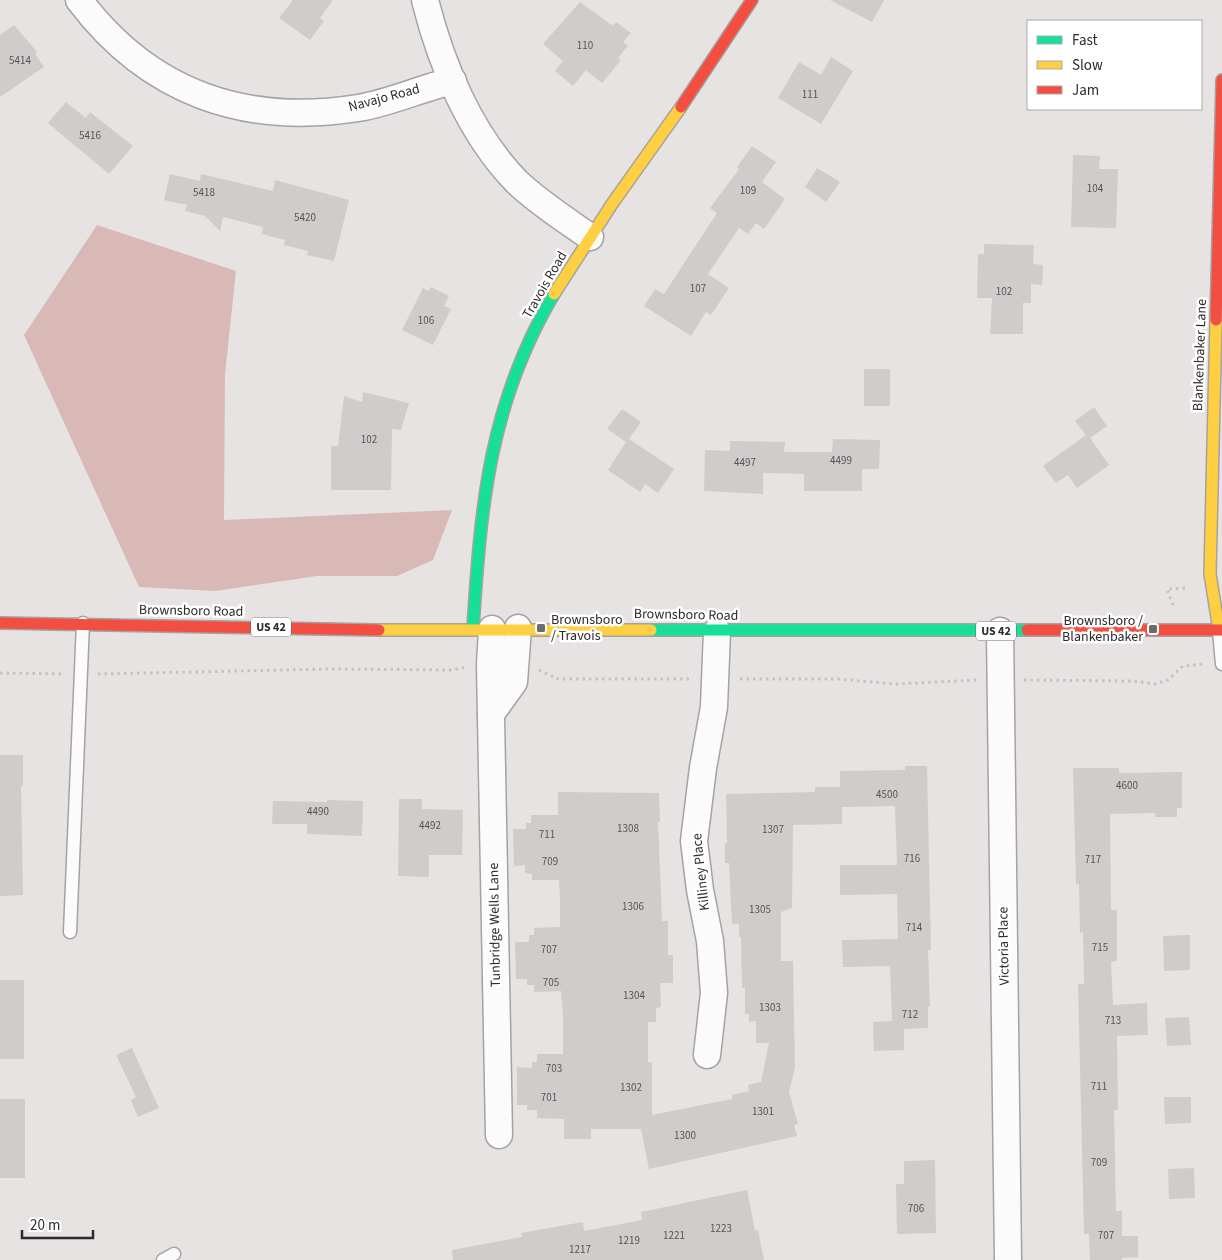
<svg xmlns="http://www.w3.org/2000/svg" width="1222" height="1260" viewBox="0 0 1222 1260" font-family="'Source Sans 3',sans-serif">
	<style>
		.forest { fill: #d9b9b6 }
		.building { fill: #d0cccc }
		.lines { fill: none; stroke-linecap: round; stroke-linejoin: round }
		.lane-casing { stroke: #a5a2a2; stroke-width: 15 }
		.street-casing { stroke: #a5a2a2; stroke-width: 29 }
		.fast-casing { stroke: #a5a2a2; stroke-width: 14 }
		.slow-casing { stroke: #a5a2a2; stroke-width: 14 }
		.jam-casing { stroke: #a5a2a2; stroke-width: 14 }
		.path { stroke: #c4c3c3; stroke-width: 3; stroke-dasharray: 2.5 4; stroke-linecap: butt }
		.lane { stroke: #fcfbfb; stroke-width: 12 }
		.street { stroke: #fcfbfb; stroke-width: 26 }
		.fast { stroke: #16e098; stroke-width: 11 }
		.slow { stroke: #ffcf43; stroke-width: 11 }
		.jam { stroke: #f24e42; stroke-width: 11 }
		.poi-dot { fill: #6e6b6b; stroke: #fff; stroke-width: 2 }
		.labels { text-anchor: middle; dominant-baseline: central; stroke-width: 5; stroke-linejoin: round; paint-order: stroke }
		.number-label { font-size: 11px; fill: #565454 }
		.shield { fill: #fff; stroke: #6c6b6b; stroke-width: 1 }
		.shield-label { font-size: 12px; font-weight: bold; fill: #2d2b2b }
		.street-label { font-size: 14px; fill: #2d2b2b; stroke: #fff }
		.poi-label { font-size: 14px; fill: #2d2b2b; stroke: #fff; text-anchor: start }
	</style>
	<rect width="100%" height="100%" fill="#e8e3e3"/>
	<path class="forest" d="M97,225L236,271L225,374L224,520L452,510L433,560L397,576H317L215,591L139,587L24,335Z"/>
	<g class="building">
		<path d="M293,0H333L320,18L324,21L310,40L279,18Z"/>
		<path d="M830,0H884L872,22Z"/>
		<path d="M580,2L613,26L616,22L631,33L623,42L628,46L618,58L621,60L602,83L586,70L573,86L555,71L563,61L543,44Z"/>
		<path d="M14,25L37,52L35,54L44,67L0,97V35Z"/>
		<path d="M831,57L853,71L821,124L778,98L799,62L821,75Z"/>
		<path d="M66,102L86,118L90,112L133,146L109,174L48,123Z"/>
		<path d="M752,146L776,162L762,182L785,199L764,229L756,223L748,234L739,228L708,274L729,288L711,315L706,312L691,336L644,306L655,289L664,294L717,213L710,208L739,169L737,167Z"/>
		<path d="M1073,155L1100,156L1099,169H1118L1116,228L1071,227Z"/>
		<path d="M817,168L840,182L826,202L805,187Z"/>
		<path d="M170,174L200,181L201,174L273,191L275,180L349,200L334,261L307,255L308,251L284,245L285,240L262,234L263,227L223,217L220,231L205,216L185,211L187,205L164,200Z"/>
		<path d="M984,244L1034,245L1033,264L1043,265L1042,285L1031,284V303H1023V334H990L992,298H977L978,254H984Z"/>
		<path d="M431,287L449,296L444,306L451,309L433,345L402,330L423,288L429,291Z"/>
		<rect x="864" y="369" width="26" height="37"/>
		<path d="M363,392L409,403L401,430L392,429L391,490H331V446H338L344,396L362,402Z"/>
		<path d="M1094,407L1107,426L1090,438L1109,465L1077,488L1068,475L1056,483L1043,466L1086,435L1075,421Z"/>
		<path d="M622,409L641,422L629,439L674,469L658,493L645,484L640,492L608,470L626,442L607,429Z"/>
		<path d="M833,439L880,440L879,469H862V491H804V474L763,473V494L704,491L705,450L730,451V441L785,442L784,452H832Z"/>
		<path d="M0,755H23V786H21L23,895L0,896Z"/>
		<path d="M905,766H927L931,950H928L930,1006L928,1007V1028L904,1029V1050L874,1051L873,1022L892,1021L890,966L843,967L842,940L898,939L897,894L840,895V865H897L895,806L842,807V824L793,825L792,908L781,912V961H793L795,1068L789,1092L798,1124L794,1125L797,1136L649,1169L641,1129H591V1139H564V1119L537,1118V1110H527V1105H517V1067L532,1068V1062H537V1054H563V1014L561,991L534,992V985H527V979H516L515,942H529V935H534V928L560,927V900L559,880H532V874L525,873V865L514,866L513,829H526V823H531V815H558V792L659,793L660,822H658L662,921H668V955H673V983H660L661,1007L656,1008V1022H648V1062L652,1063V1115L732,1099V1095L749,1091L748,1085L761,1082L769,1043H756V1021L749,1022V1014H745V988H742L741,937H739V924H732L729,863H725V843H727L726,794L815,792V787H840V771L905,770Z"/>
		<path d="M1073,768H1119V773L1182,772V808H1177V817H1155V813L1110,814L1111,910H1117V961L1111,962L1113,1005L1147,1003L1148,1035L1117,1036L1118,1110H1114L1116,1211H1122V1236H1138V1257L1122,1258V1260H1090L1089,1234H1084L1078,984H1084L1083,932L1080,933L1079,884H1076Z"/>
		<path d="M399,799H422V809L463,810L462,855H429V877L398,876Z"/>
		<path d="M327,800L363,801L362,836L307,834V824H272L273,801L327,802Z"/>
		<path d="M1190,935V970L1164,971L1163,936Z"/>
		<rect x="0" y="980" width="24" height="79"/>
		<path d="M1189,1017L1191,1045L1167,1046L1165,1018Z"/>
		<path d="M132,1048L159,1108L138,1117L131,1100L136,1097L116,1055Z"/>
		<path d="M1164,1097H1191V1123L1165,1124Z"/>
		<rect x="0" y="1099" width="25" height="79"/>
		<path d="M935,1160L936,1233L897,1234L896,1184H904V1161Z"/>
		<path d="M1194,1168L1195,1198L1169,1199L1168,1169Z"/>
		<path d="M747,1190L755,1231L758,1230L764,1260H453L452,1250L522,1237L521,1233L583,1222L584,1231L642,1220L641,1212Z"/>
	</g>
	<g class="lines">
		<g class="lane-casing">
			<g id="lane">
				<path d="M1219,630L1222,664"/>
				<path d="M70,932L83,623"/>
				<path d="M163,1260L174,1254"/>
			</g>
		</g>
		<g class="street-casing">
			<g id="street">
				<path d="M79,0C149,93 245,126 358,108C390,103 421,88 453,81"/>
				<path d="M425,0C441,64 470,134 517,182C539,203 566,220 590,237"/>
				<path d="M492,629L490,665L499,1135"/>
				<path d="M1000,631L1008,1260"/>
				<path d="M491,714L514,682L518,628"/>
				<path d="M707,1055L714,993L710,941L700,890L694,841L703,768L714,707L717,631"/>
			</g>
		</g>
		<g class="fast-casing">
			<g id="fast">
				<path d="M473,628C481,504 489,404 554,294"/>
				<path d="M651,630H1027"/>
			</g>
		</g>
		<g class="slow-casing">
			<g id="slow">
				<path d="M554,294L612,204L681,107"/>
				<path d="M1216,320L1210,574L1219,630"/>
				<path d="M379,630H651"/>
			</g>
		</g>
		<g class="jam-casing">
			<g id="jam">
				<path d="M681,107L752,0"/>
				<path d="M1216,320L1222,80"/>
				<path d="M0,623L379,630"/>
				<path d="M1027,630H1222"/>
			</g>
		</g>
		<g class="path">
			<path d="M1173,605L1167,589L1187,588"/>
			<path d="M539,670L558,679H691"/>
			<path d="M0,673L64,674"/>
			<path d="M98,674L330,669L452,670L467,667"/>
			<path d="M740,679H837L896,684L976,680"/>
			<path d="M1024,680L1133,681L1155,684L1168,680L1183,666L1204,664"/>
		</g>
		<use href="#lane" class="lane"/>
		<use href="#street" class="street"/>
		<use href="#fast" class="fast"/>
		<use href="#slow" class="slow"/>
		<use href="#jam" class="jam"/>
	</g>
	<g class="poi-dot">
		<rect x="536" y="623" width="10" height="10" rx="2.5"/>
		<rect x="1148" y="624" width="10" height="10" rx="2.5"/>
	</g>
	<g class="labels">
		<g class="number-label">
			<text x="585" y="45">110</text>
			<text x="20" y="60">5414</text>
			<text x="810" y="94">111</text>
			<text x="90" y="135">5416</text>
			<text x="1095" y="188">104</text>
			<text x="748" y="190">109</text>
			<text x="204" y="192">5418</text>
			<text x="305" y="217">5420</text>
			<text x="698" y="288">107</text>
			<text x="1004" y="291">102</text>
			<text x="426" y="320">106</text>
			<text x="369" y="439">102</text>
			<text x="841" y="460">4499</text>
			<text x="745" y="462">4497</text>
			<text x="1127" y="785">4600</text>
			<text x="887" y="794">4500</text>
			<text x="318" y="811">4490</text>
			<text x="430" y="825">4492</text>
			<text x="628" y="828">1308</text>
			<text x="773" y="829">1307</text>
			<text x="547" y="834">711</text>
			<text x="912" y="858">716</text>
			<text x="1093" y="859">717</text>
			<text x="550" y="861">709</text>
			<text x="633" y="906">1306</text>
			<text x="760" y="909">1305</text>
			<text x="914" y="927">714</text>
			<text x="1100" y="947">715</text>
			<text x="549" y="949">707</text>
			<text x="551" y="982">705</text>
			<text x="634" y="995">1304</text>
			<text x="770" y="1007">1303</text>
			<text x="910" y="1014">712</text>
			<text x="1113" y="1020">713</text>
			<text x="554" y="1068">703</text>
			<text x="1099" y="1086">711</text>
			<text x="631" y="1087">1302</text>
			<text x="549" y="1097">701</text>
			<text x="763" y="1111">1301</text>
			<text x="685" y="1135">1300</text>
			<text x="1099" y="1162">709</text>
			<text x="916" y="1208">706</text>
			<text x="721" y="1228">1223</text>
			<text x="674" y="1235">1221</text>
			<text x="1106" y="1235">707</text>
			<text x="629" y="1240">1219</text>
			<text x="580" y="1249">1217</text>
		</g>
		<g class="shield">
			<rect x="251" y="617.5" width="40" height="19" rx="4"/>
			<rect x="976" y="621.5" width="40" height="19" rx="4"/>
		</g>
		<g class="shield-label">
			<text x="271" y="627">US 42</text>
			<text x="996" y="631">US 42</text>
		</g>
		<g class="street-label">
			<text transform="translate(384 98) rotate(-15)">Navajo Road</text>
			<text transform="translate(545 285) rotate(-60)">Travois Road</text>
			<text transform="translate(1200 355) rotate(-88)">Blankenbaker Lane</text>
			<text transform="translate(191 611) rotate(1)">Brownsboro Road</text>
			<text transform="translate(686 615) rotate(1)">Brownsboro Road</text>
			<text transform="translate(701 872) rotate(-96)">Killiney Place</text>
			<text transform="translate(495 925) rotate(-91)">Tunbridge Wells Lane</text>
			<text transform="translate(1004 946) rotate(-91)">Victoria Place</text>
		</g>
		<g class="poi-label">
			<text x="551" y="620">Brownsboro<tspan x="551" dy="16">/ Travois</tspan></text>
			<text x="1143" y="621" text-anchor="end">Brownsboro /<tspan x="1143" dy="16">Blankenbaker</tspan></text>
		</g>
	</g>
	<rect x="1027" y="20" width="175" height="90" fill="#ffffff" stroke="#abaaaa"/>
	<rect x="1037" y="36" width="25" height="8" fill="#16e098" stroke="#abaaaa"/>
	<text x="1072" y="45" font-size="15" fill="#2d2b2b">Fast</text>
	<rect x="1037" y="61" width="25" height="8" fill="#ffcf43" stroke="#abaaaa"/>
	<text x="1072" y="70" font-size="15" fill="#2d2b2b">Slow</text>
	<rect x="1037" y="86" width="25" height="8" fill="#f24e42" stroke="#abaaaa"/>
	<text x="1072" y="95" font-size="15" fill="#2d2b2b">Jam</text>
	<path d="M22 1230v8h71v-8" fill="none" stroke="#2d2b2b" stroke-width="2.5"/>
	<text x="30" y="1230" font-size="15" fill="#2d2b2b" stroke="#ffffff" stroke-width="4" paint-order="stroke">20 m</text>
</svg>
